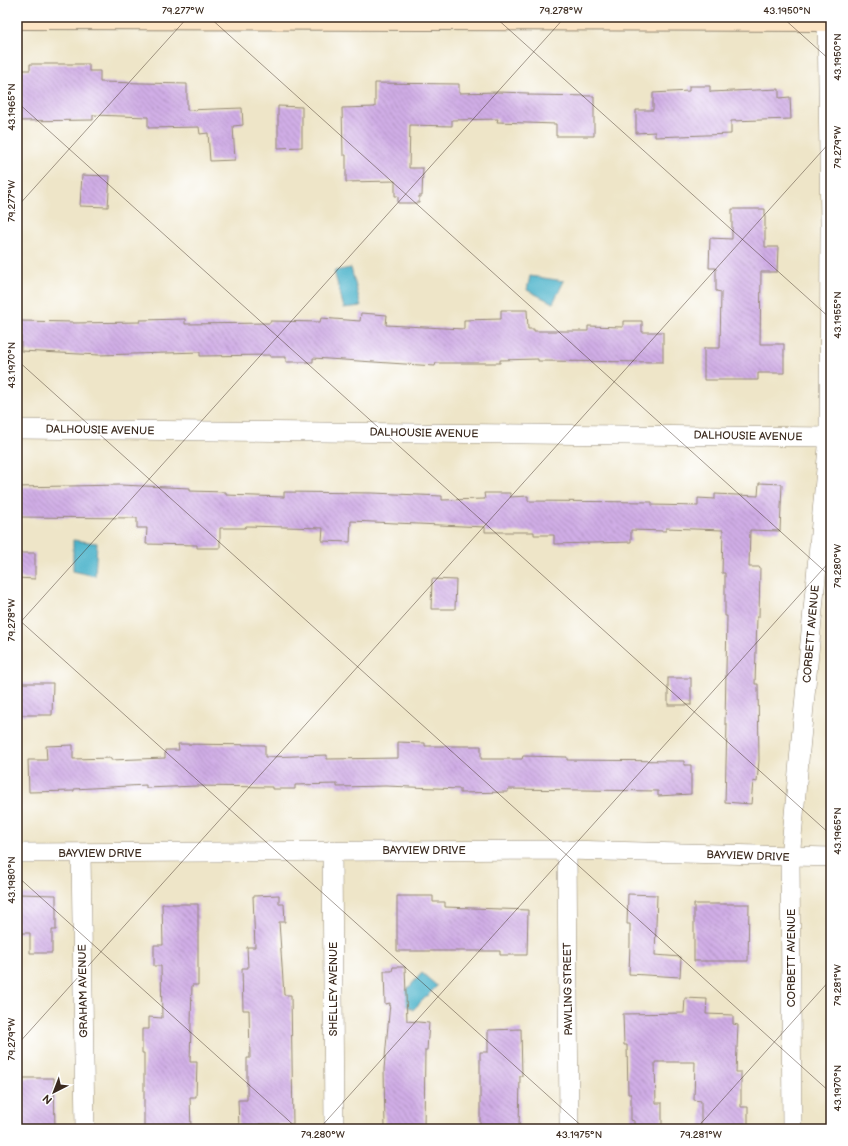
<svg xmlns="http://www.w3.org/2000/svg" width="848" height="1146" viewBox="0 0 848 1146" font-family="'Balsamiq Sans',sans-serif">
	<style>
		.water { fill: #4cb3ca; stroke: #446e74 }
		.building { fill: url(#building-back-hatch) }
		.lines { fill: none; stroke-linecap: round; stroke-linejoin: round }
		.minor-casing { stroke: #948873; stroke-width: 20 }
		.secondary-casing { stroke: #948873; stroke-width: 24 }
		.minor { stroke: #fff; stroke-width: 19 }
		.secondary { stroke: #fde5c5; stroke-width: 22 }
		.ticks { fill: none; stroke: #3b2a1e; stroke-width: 1; stroke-opacity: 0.45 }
		.labels { text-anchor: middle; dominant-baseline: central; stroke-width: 4; stroke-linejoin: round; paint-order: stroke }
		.street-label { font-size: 11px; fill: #3b2a1e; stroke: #fff }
		.neatline { fill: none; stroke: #3b2a1e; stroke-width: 1.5 }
		.ticks-label { font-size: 10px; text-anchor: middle; fill: #3b2a1e }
	</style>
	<defs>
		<pattern id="building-back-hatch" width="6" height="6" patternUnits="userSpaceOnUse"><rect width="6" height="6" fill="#d0ade6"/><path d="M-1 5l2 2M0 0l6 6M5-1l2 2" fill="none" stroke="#aa8dba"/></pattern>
	</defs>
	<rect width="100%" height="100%" fill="#fff"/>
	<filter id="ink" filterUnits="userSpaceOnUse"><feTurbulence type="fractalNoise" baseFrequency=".025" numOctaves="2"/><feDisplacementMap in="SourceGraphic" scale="8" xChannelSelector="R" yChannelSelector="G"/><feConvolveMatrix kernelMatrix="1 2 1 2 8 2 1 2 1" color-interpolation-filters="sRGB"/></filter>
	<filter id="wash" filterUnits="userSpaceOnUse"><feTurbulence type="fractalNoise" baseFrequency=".012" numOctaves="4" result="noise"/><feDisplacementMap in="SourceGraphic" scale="16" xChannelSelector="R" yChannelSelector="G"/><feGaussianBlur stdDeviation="0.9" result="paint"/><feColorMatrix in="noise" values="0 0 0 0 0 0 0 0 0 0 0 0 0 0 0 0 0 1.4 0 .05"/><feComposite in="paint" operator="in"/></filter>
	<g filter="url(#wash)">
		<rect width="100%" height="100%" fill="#eee5c8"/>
		<g class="water">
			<path d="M351,268L361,306L344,308L334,271Z"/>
			<path d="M530,276L564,281L553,303L527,290Z"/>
			<path d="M73,540L97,543L95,576L73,571Z"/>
			<path d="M422,973L437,986L413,1010L398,999Z"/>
		</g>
		<g id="blocks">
			<g class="building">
				<path d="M30,64H89V71H100V82L187,84V110L242,108L243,125L233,126L235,160L210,161L208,133L200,134L199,127L148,128V117L93,115V120L18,121L19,70H30Z"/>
				<path d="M375,83L459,84V93L498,92L528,93V95L594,96V136H556V124L497,122L498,119L452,120V126L410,125L409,168H423L422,196H419V203H398V196H395V181L346,182V155H343L342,108L375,107Z"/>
				<path d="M689,86H710V92L779,89V98L790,97L791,119L731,121V134L655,137V132L636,133V110H653V93L689,91Z"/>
				<path d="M278,106L302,107V147L278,148Z"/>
				<path d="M82,175L110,176L108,207L80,206Z"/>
				<path d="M732,209H765V247H778L777,272H761L760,344H784V373H758V380H704V348H720L721,292L716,291V268H709L710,238L732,239Z"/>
				<path d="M501,310H527L528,329H534V331H588V326L623,327V321H642V332H663V362L538,361V359L500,360V363H436L435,366L313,358V362H286V357H270V355L200,356V352L99,355L21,351V321L73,322V323L140,322V320L185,319V324L270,323V321L320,322L321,318L360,321L361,313L387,315L386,325L464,329V320L501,319Z"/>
				<path d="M759,483L782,484L780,531L750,530L749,567H760L759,617H757L755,684H758L759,760L757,782L753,781L751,804L725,802L727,724H725L727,616H725V573H722L723,530L666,528V531L631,530V542L554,544V535H534V532H485V527L351,521L350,542L322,541L323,528L246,526L245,528H220V548H197V545L146,544L147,528H137V518L17,517V487L120,485L190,488V491L226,492V495L284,497V492L373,493L442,496V500L485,499L484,493H510V497L528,496V501L652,502V505L698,506V498L715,499V494L758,496Z"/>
				<path d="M17,553H35V579L17,578Z"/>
				<path d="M432,579L456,580L455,609H431Z"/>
				<rect x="668" y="678" width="23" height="27"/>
				<path d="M17,683H53L52,715H17Z"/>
				<path d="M398,742L425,743V746H481V759H522L523,756L567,757V760L684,761V765H691V794L658,796V791L508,789V792L460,793V789L386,786L337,787V784L295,785V789H272V787L196,786L146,788V785L74,789V791L29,792L28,760H47L46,746L73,745V759L111,758V760L165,758V750H179L178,744L265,745V757L327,755V759L398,758Z"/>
				<path d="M17,894L56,895V930H52V953H30V933H17Z"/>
				<path d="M628,894L657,895L655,955L681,957L680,977L629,974L630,943V924H627Z"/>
				<path d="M279,895V904H284L285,922H279L284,995H291L293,1124H259L260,1129H239L238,1100H247V1058H250L249,1010H243L242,968H248L247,947H255L253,896Z"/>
				<path d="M397,896H433V902H445V907L528,910L527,955H500V951H397Z"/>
				<path d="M162,904H198V985H192L190,1062H197L196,1097H190L191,1129H172V1127L144,1129V1053H142V1029H149V1017L162,1018L161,966H154V945H163Z"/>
				<path d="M694,904H749L748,961H694Z"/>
				<path d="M393,967H405L407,1021L429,1023L427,1050H425L424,1129H385L384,1069L390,1003L385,1004L384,971H392Z"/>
				<path d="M685,998L707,999L706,1014L733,1015V1024L738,1025L736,1072H741V1107H748V1128L701,1129V1101L694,1100L695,1062H655L656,1103H662V1129H634V1121L631,1120V1094H628L627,1045H624L623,1014L684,1013Z"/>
				<path d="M521,1029L522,1076H520L519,1129L480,1128V1052H488V1030Z"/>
				<path d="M17,1078H54L55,1129H17Z"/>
			</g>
		</g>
	</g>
	<g filter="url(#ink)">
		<use href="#blocks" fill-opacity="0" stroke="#948873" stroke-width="1"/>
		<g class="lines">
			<g class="minor-casing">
				<g id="minor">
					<path d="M17,429L831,437"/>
					<path d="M332,850L334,1129"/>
					<path d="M567,850L569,1129"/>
					<path d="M17,853L567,850L831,857"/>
					<path d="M81,854L85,1129"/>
					<path d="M792,1129L790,858L829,437L830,225L827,17"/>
				</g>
			</g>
			<g class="secondary-casing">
				<path id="secondary" d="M17,18L831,20"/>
			</g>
			<use href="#minor" class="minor"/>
			<use href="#secondary" class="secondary"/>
		</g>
	</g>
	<path class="ticks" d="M209,17L831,577M495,17L831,319M782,17L831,61M17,102L831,835M17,207L188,17M17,360L831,1093M17,618L585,1129M17,626L565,17M17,876L298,1129M17,1045L831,141M319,1129L831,560M696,1129L831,979"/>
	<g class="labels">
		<g class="street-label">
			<text transform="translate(100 430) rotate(1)">DALHOUSIE AVENUE</text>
			<text transform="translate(424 433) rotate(1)">DALHOUSIE AVENUE</text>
			<text transform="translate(748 436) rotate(1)">DALHOUSIE AVENUE</text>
			<text transform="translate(811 634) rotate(-85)">CORBETT AVENUE</text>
			<text x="424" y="850">BAYVIEW DRIVE</text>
			<text x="100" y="853">BAYVIEW DRIVE</text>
			<text transform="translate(748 856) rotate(2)">BAYVIEW DRIVE</text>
			<text transform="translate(791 958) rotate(-90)">CORBETT AVENUE</text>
			<text transform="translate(333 989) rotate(-90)">SHELLEY AVENUE</text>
			<text transform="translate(568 989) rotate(-91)">PAWLING STREET</text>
			<text transform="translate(83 991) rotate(-91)">GRAHAM AVENUE</text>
		</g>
	</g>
	<rect width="848" height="1146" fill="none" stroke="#fff" stroke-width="44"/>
	<g transform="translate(54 1092) rotate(222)" stroke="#ffffff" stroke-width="3" paint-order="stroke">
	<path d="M0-3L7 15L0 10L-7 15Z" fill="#3b2a1e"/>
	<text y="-6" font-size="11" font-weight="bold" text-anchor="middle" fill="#3b2a1e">N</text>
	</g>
	<rect x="22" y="22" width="804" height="1102" class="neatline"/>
	<g class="ticks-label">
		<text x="183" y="14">79.277°W</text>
		<text x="561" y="14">79.278°W</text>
		<text x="787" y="14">43.1950°N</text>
		<text transform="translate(837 57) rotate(-90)" y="4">43.1950°N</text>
		<text transform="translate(11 107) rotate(-90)" y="4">43.1965°N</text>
		<text transform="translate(837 147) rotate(-90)" y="4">79.279°W</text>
		<text transform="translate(11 201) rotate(-90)" y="4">79.277°W</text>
		<text transform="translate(837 315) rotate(-90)" y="4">43.1955°N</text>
		<text transform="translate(11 365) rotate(-90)" y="4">43.1970°N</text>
		<text transform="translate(837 566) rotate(-90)" y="4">79.280°W</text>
		<text transform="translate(11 620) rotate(-90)" y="4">79.278°W</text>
		<text transform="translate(837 831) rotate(-90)" y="4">43.1965°N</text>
		<text transform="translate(11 880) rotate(-90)" y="4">43.1980°N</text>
		<text transform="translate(837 985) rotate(-90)" y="4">79.281°W</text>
		<text transform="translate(11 1039) rotate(-90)" y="4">79.279°W</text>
		<text transform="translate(837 1088) rotate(-90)" y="4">43.1970°N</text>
		<text x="323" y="1138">79.280°W</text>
		<text x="579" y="1138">43.1975°N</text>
		<text x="701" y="1138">79.281°W</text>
	</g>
</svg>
